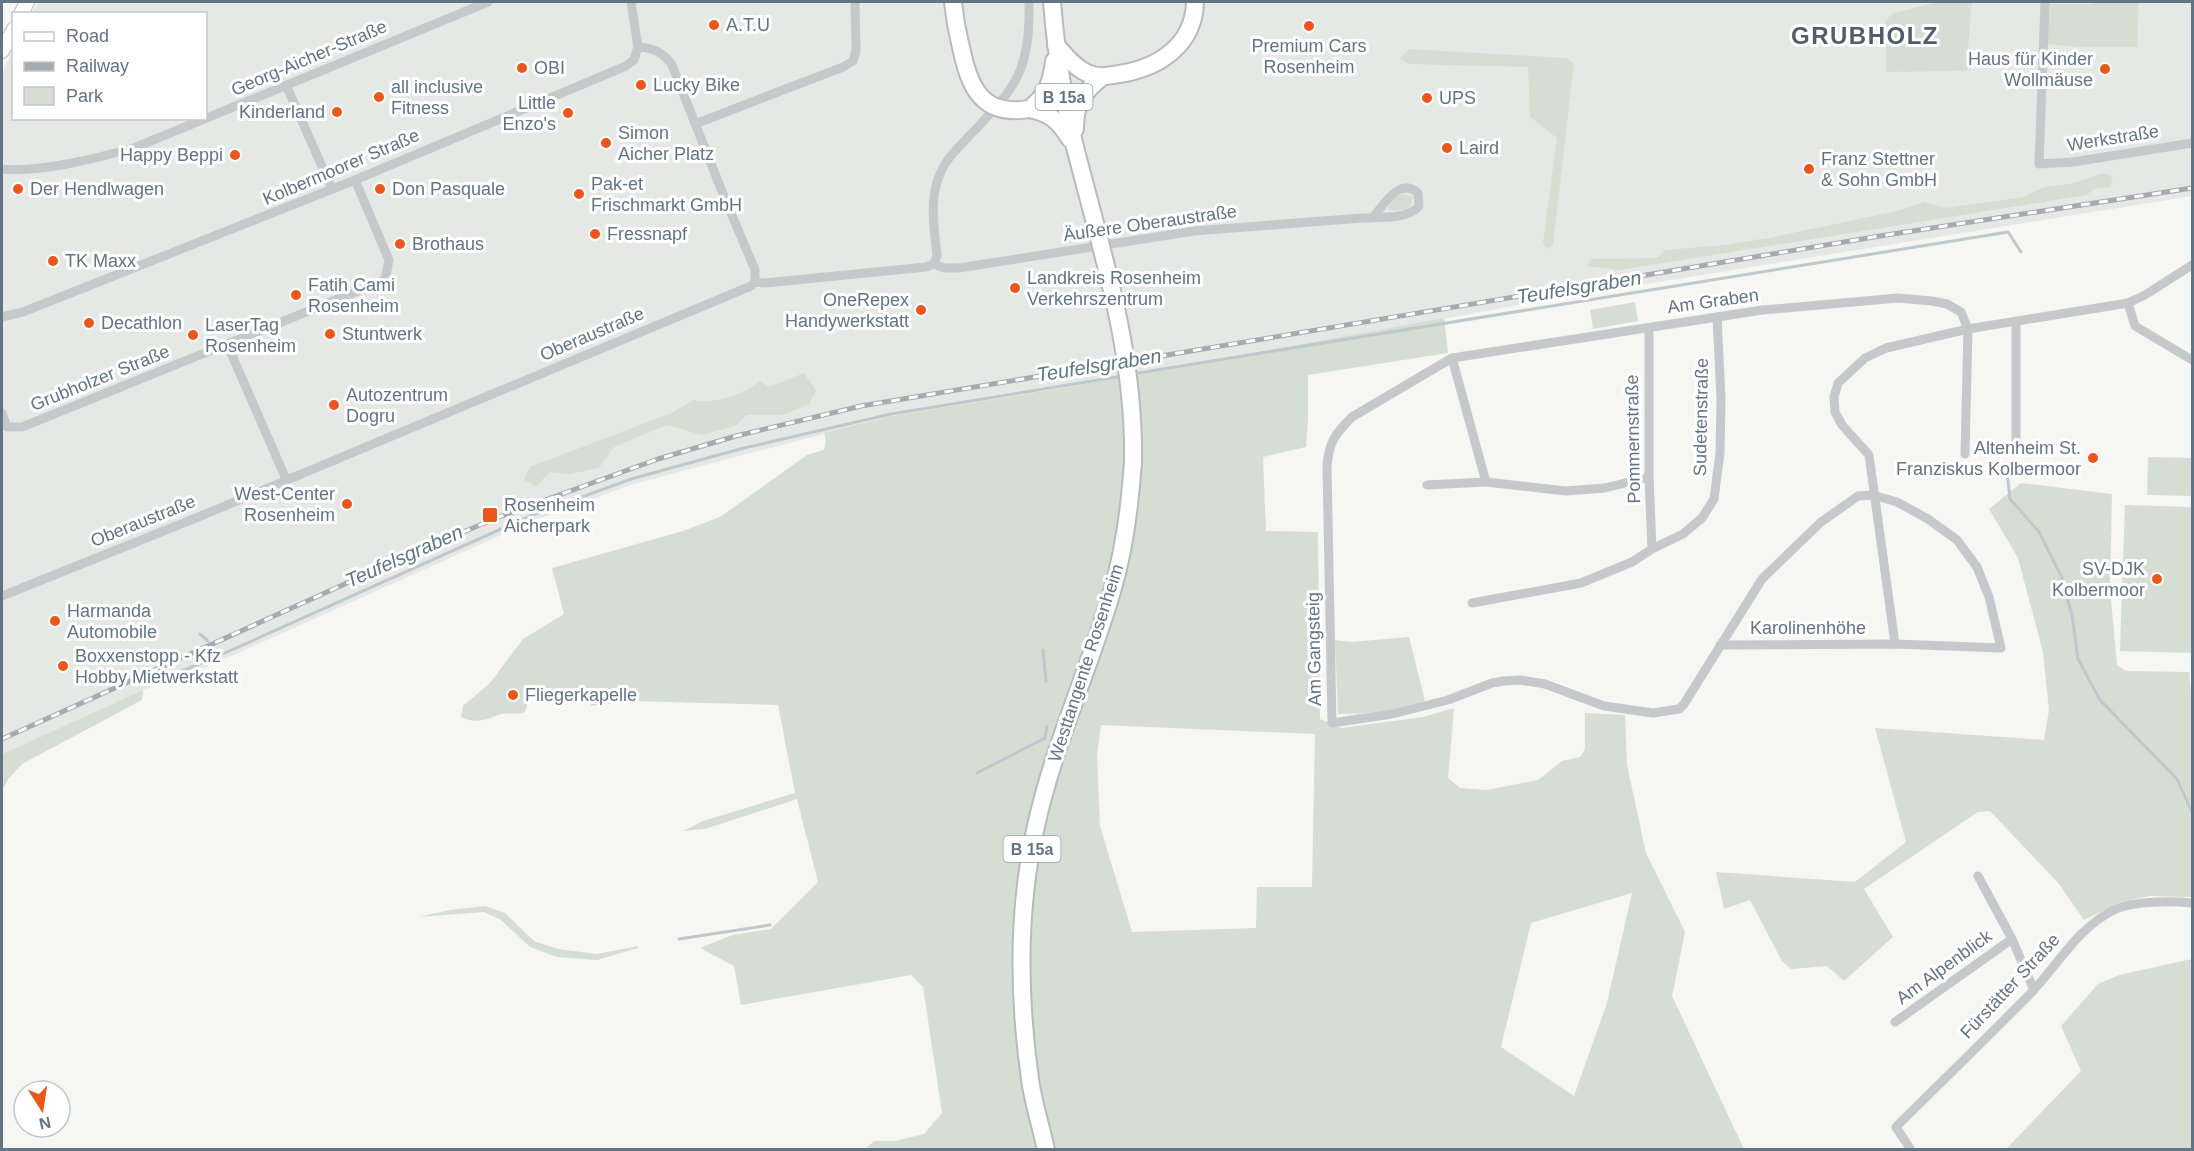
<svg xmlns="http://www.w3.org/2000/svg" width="2194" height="1151" viewBox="0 0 2194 1151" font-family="Helvetica,sans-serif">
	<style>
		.built { fill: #e6e8e5 }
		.green { fill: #d6ded3; fill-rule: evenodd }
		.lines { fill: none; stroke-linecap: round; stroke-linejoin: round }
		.stream { stroke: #bec9ce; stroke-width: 3 }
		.secondary-casing { stroke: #b7bcc1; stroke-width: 16 }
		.trunk-casing { stroke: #b7bbbe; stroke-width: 20 }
		.minor { stroke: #c5c9cc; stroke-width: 9 }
		.secondary { stroke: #fff; stroke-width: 14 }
		.trunk { stroke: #fff; stroke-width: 16 }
		.rail-casing { stroke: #a5abb1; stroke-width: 5 }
		.rail { stroke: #fff; stroke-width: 3; stroke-dasharray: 9; stroke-linecap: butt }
		.trunk-bridge-casing { stroke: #b7bbbe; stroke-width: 20; stroke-linecap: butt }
		.trunk-bridge { stroke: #fff; stroke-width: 16 }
		.poi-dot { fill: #ef5519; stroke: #fff; stroke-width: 2 }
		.labels { text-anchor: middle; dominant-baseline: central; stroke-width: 6; stroke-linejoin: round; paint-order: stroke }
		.shield { fill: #fff; stroke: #929eaa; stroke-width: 1.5 }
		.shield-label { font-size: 16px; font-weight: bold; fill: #637485 }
		.poi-label { font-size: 18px; fill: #637485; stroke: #fff; text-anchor: start }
		.street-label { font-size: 18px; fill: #637485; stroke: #fff }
		.water-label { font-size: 20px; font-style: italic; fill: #5f7782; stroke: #fff }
		.district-label { font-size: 24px; font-weight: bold; letter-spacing: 1.5px; fill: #515e6a; stroke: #fff }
	</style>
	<rect width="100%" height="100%" fill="#f6f6f2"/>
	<path class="built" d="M38,2H2192V196L1547,300L1062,388L892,416L633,484L532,521L218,662L143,690L2,754V73L13,49L14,118H206V14L32,13Z"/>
	<g class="green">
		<path d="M1938,2H1972L1968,47L1973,54L1972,66L1966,71L1886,72L1885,21L1893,13Z"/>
		<path d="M2094,2H2139L2137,47H2076L2047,44L2049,4H2093Z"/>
		<path d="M1409,49L1566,58L1574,63L1553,245L1546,249L1543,242L1557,138L1530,117L1528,67L1408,64L1400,58Z"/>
		<path d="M2103,173L2113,177L2110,187L2094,189L2087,195L1620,270L1586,266L1592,259L1657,258L1665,250L1724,245L1769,238L1897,211L1924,202L1945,208L2024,197L2044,187L2070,184Z"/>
		<path d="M1404,194L1411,197C1415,212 1399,210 1389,210L1387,209L1395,198Z"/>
		<path d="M1635,302L1638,321L1593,329L1590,310Z"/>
		<path d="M1444,318L1448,353L1308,375V419L1306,447L1263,457L1266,531L1318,532L1320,719L1341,728L1423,717L1454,708L1448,778L1460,788L1487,790L1538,780L1562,761L1580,757L1585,749V713L1625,715L1627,765L1646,853L1685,932L1672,996L1744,1149H865L874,1141H895L924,1134L942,1113L923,987L911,975L741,1005L734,966L700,948L732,935L771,929L818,882L797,799L705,829L683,831L703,821L795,793L778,705L632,701L591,706L587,695L528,698L526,710L523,713C515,715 506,712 498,715C485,720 476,724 461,717L463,706L490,683L523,639L564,614L552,568L683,531L720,517L807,455L824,450L826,441L824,433L892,416L1062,388ZM1101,725L1315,734L1312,887H1257L1256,928L1132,932L1100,826L1097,756ZM1632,893L1607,1003L1574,1096L1501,1047L1531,923Z"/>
		<path d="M804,373L816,391L809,404L783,415H747L735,426L702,435L667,425L614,447L599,468L569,474L550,472L536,487L524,480L530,467L671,413L694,400C716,405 743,394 760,381L769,387Z"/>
		<path d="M2148,457L2192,458V496L2147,495Z"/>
		<path d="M2021,483L2112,494L2110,588L2117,665L2126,671L2189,672L2192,704V897L2149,896L2121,902L2084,920L2059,884L1990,811L1978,812L1864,889L1893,937L1844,981L1827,966L1791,969L1782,961L1750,900L1724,909L1716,872L1855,882L1906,842L1875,728L2044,740L2049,710L2043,652L2018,558L1989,509Z"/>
		<path d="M2125,505L2192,507V653L2120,651Z"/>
		<path d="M1409,637L1425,701C1396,711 1368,714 1338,714L1335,640L1352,642Z"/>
		<path d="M143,690L142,700L22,764L8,779L2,791V754Z"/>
		<path d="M485,906L505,913L534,941L558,949L597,954L638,946V948L597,960L557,957L530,947L501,920L484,912L419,917L450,910Z"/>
		<path d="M2192,959V1149H2006L2081,1071L2061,1026L2098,984L2119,975Z"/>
	</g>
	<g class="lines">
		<g class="stream">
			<path d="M1132,374L2008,232L2021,252"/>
			<path d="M2007,472L2010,499L2039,532L2061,576L2072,615L2078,659L2100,700L2177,779L2192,812"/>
			<path d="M200,634L208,641"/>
			<path d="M212,650L216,657L530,516L631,479L740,449L891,414L1123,376"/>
			<path d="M1043,650L1046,682"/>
			<path d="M160,680L216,657"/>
			<path d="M977,773L1045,738L1047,726"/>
			<path d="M679,939L770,925"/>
		</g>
		<g class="secondary-casing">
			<g id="secondary">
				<path d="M21,14L27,2"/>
				<path d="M2,51L14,29"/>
			</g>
		</g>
		<g class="trunk-casing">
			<g id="trunk">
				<path d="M953,2L956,24"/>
				<path d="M1052,2C1056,51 1063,99 1075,147"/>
				<path d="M1056,45C1065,55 1074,67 1087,73C1098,78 1108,76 1119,74C1159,68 1194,45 1195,2"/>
				<path d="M1029,109C1047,95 1051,84 1054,61"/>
				<path d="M1029,109C1049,112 1059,121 1070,139"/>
				<path d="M1075,129C1075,104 1082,93 1102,77"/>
				<path d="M1046,1150C1041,1126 1033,1102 1030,1079C1018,994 1017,910 1036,826C1054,744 1090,668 1113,588C1125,547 1130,505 1133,462"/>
			</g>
		</g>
		<g class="minor">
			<path d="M2045,2L2039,164L2073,162L2192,143"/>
			<path d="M638,47C653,48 663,52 672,65L723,194L755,270V282"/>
			<path d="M286,85L332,189"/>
			<path d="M695,124L843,67L853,61L856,51L855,2"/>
			<path d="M2,169C39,173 97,158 134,148L488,2"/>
			<path d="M934,264L944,268H959L1194,231L1362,218C1378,217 1408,220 1419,206L1418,193C1400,176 1384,205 1373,217"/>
			<path d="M2128,303L2135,326L2192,360"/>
			<path d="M2,317L23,312L355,180L626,66L634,60L638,47L631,2"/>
			<path d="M2016,321V441"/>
			<path d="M1649,328V477L1652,549"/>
			<path d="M227,344L286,479"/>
			<path d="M1452,358L1486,482L1566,491L1605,488L1649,477"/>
			<path d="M2,413L7,427H22L385,280L389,260L355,180"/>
			<path d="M1427,485L1486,482"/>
			<path d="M2,596L196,518L751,286L755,282L765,283L926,267L934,264L937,255C934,229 929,199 940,174C946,158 960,146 971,134C1017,86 1030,71 1029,2"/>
			<path d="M1472,603L1581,583L1632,562L1652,549L1683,534L1702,518L1714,499L1720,453L1721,399L1717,317"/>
			<path d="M1895,644L1869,455L1842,425L1835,412L1834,397L1838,383L1865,358L1886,348L1968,329L2128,303L2145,295L2192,265"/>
			<path d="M1720,645L1895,644L2001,648L1989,597L1977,567L1957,540L1928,519L1897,502L1873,495L1858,496L1821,522L1762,579L1684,704L1679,709L1653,713L1604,706L1545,684L1520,680L1504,681L1492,683L1448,700L1392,714L1332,723L1327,467C1329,442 1334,435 1352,417L1452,358L1717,317L1763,310L1898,298L1932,301L1947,304L1961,312L1968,329L1965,454"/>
			<path d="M1978,876L2012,939L2034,990"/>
			<path d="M1895,1022L2012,939"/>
			<path d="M1911,1150L1896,1127C1941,1082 1988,1037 2032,992C2059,963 2079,926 2116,909C2134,901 2172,901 2192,903"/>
		</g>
		<use href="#secondary" class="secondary"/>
		<use href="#trunk" class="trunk"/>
		<g class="rail-casing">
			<path id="rail" d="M2,739L389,564L496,518L658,459L736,436L861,406L1880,236L2192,188"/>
		</g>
		<use href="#rail" class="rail"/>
		<g class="trunk-bridge-casing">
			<g id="trunk-bridge">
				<path d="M956,24C966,69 970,119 1029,109"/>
				<path d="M1075,147C1102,253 1135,352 1133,462"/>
			</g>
		</g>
		<use href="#trunk-bridge" class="trunk-bridge"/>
	</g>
	<g class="poi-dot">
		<circle cx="714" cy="25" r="6"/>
		<circle cx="1309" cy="26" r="6"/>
		<circle cx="522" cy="68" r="6"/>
		<circle cx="2105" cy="69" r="6"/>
		<circle cx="641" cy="85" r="6"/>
		<circle cx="379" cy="97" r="6"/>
		<circle cx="1427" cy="98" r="6"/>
		<circle cx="337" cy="112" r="6"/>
		<circle cx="568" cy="113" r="6"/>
		<circle cx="606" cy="143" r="6"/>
		<circle cx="1447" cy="148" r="6"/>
		<circle cx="235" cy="155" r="6"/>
		<circle cx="1809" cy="169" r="6"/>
		<circle cx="18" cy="189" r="6"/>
		<circle cx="380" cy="189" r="6"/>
		<circle cx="579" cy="194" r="6"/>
		<circle cx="595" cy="234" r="6"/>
		<circle cx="400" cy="244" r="6"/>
		<circle cx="53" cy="261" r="6"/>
		<circle cx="1015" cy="288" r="6"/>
		<circle cx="296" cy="295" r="6"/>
		<circle cx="921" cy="310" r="6"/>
		<circle cx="89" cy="323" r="6"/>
		<circle cx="330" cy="334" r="6"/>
		<circle cx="193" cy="335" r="6"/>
		<circle cx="334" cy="405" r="6"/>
		<circle cx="2093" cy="458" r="6"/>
		<circle cx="347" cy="504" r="6"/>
		<rect x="482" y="507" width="16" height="16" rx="3"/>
		<circle cx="2157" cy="579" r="6"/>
		<circle cx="55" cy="621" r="6"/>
		<circle cx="63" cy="666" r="6"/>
		<circle cx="513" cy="695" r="6"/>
	</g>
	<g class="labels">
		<g class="shield">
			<rect x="1035.5" y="84" width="57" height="26" rx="4.5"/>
			<rect x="1003.5" y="836" width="57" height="26" rx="4.5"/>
		</g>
		<g class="shield-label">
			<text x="1064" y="97">B 15a</text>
			<text x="1032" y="849">B 15a</text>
		</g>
		<g class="poi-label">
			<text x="726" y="25">A.T.U</text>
			<text x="1309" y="46" text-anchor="middle">Premium Cars<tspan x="1309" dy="21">Rosenheim</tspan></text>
			<text x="2093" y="59" text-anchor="end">Haus für Kinder<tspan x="2093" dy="21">Wollmäuse</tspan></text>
			<text x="534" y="68">OBI</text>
			<text x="653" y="85">Lucky Bike</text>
			<text x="391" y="87">all inclusive<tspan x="391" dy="21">Fitness</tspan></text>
			<text x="1439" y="98">UPS</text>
			<text x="556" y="103" text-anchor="end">Little<tspan x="556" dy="21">Enzo's</tspan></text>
			<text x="325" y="112" text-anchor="end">Kinderland</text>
			<text x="618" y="133">Simon<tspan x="618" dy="21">Aicher Platz</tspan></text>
			<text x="1459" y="148">Laird</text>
			<text x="223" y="155" text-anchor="end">Happy Beppi</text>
			<text x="1821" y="159">Franz Stettner<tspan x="1821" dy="21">&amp; Sohn GmbH</tspan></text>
			<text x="591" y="184">Pak-et<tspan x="591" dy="21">Frischmarkt GmbH</tspan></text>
			<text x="30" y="189">Der Hendlwagen</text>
			<text x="392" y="189">Don Pasquale</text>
			<text x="607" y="234">Fressnapf</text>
			<text x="412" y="244">Brothaus</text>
			<text x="65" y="261">TK Maxx</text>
			<text x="1027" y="278">Landkreis Rosenheim<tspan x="1027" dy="21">Verkehrszentrum</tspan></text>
			<text x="308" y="285">Fatih Cami<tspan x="308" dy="21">Rosenheim</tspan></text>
			<text x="909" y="300" text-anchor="end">OneRepex<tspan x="909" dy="21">Handywerkstatt</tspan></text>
			<text x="101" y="323">Decathlon</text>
			<text x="205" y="325">LaserTag<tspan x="205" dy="21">Rosenheim</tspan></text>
			<text x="342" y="334">Stuntwerk</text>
			<text x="346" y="395">Autozentrum<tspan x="346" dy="21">Dogru</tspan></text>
			<text x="2081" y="448" text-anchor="end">Altenheim St.<tspan x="2081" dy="21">Franziskus Kolbermoor</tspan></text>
			<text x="335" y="494" text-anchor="end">West-Center<tspan x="335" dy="21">Rosenheim</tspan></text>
			<text x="504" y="505">Rosenheim<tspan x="504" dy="21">Aicherpark</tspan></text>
			<text x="2145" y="569" text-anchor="end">SV-DJK<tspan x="2145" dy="21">Kolbermoor</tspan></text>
			<text x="67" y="611">Harmanda<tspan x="67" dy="21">Automobile</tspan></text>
			<text x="75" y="656">Boxxenstopp - Kfz<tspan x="75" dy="21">Hobby Mietwerkstatt</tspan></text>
			<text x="525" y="695">Fliegerkapelle</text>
		</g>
		<g class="street-label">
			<text transform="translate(309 58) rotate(-23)">Georg-Aicher-Straße</text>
			<text transform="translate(2113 138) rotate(-9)">Werkstraße</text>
			<text transform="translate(341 167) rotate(-23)">Kolbermoorer Straße</text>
			<text transform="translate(1150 223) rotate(-8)">Äußere Oberaustraße</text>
			<text transform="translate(1713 301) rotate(-8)">Am Graben</text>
			<text transform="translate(592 334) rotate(-23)">Oberaustraße</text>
			<text transform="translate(100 378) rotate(-22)">Grubholzer Straße</text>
			<text transform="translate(1701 417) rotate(-89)">Sudetenstraße</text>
			<text transform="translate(1633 439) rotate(-91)">Pommernstraße</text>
			<text transform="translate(143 521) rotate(-22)">Oberaustraße</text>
			<text x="1808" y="628">Karolinenhöhe</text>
			<text transform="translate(1314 649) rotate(-91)">Am Gangsteig</text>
			<text transform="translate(1086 663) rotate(-72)">Westtangente Rosenheim</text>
			<text transform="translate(1944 967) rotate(-36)">Am Alpenblick</text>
			<text transform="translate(2010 986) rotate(-47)">Fürstätter Straße</text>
		</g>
		<g class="water-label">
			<text transform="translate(1579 287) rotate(-9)">Teufelsgraben</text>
			<text transform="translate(1099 365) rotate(-9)">Teufelsgraben</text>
			<text transform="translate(404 556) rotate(-24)">Teufelsgraben</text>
		</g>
		<g class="district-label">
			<text x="1865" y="35">GRUBHOLZ</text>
		</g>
	</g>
	<rect width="2194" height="1151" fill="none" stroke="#637485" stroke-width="6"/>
	<rect x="12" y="12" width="195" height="108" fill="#ffffff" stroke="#c1c7ce" stroke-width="1.5"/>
	<rect x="24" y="32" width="30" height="9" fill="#ffffff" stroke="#c1c7ce" stroke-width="1.5"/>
	<text x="66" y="42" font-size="18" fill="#637485">Road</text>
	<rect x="24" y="62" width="30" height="9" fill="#a5abb1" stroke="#c1c7ce" stroke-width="1.5"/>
	<text x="66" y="72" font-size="18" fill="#637485">Railway</text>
	<rect x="24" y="87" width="30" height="18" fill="#d6ded3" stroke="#c1c7ce" stroke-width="1.5"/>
	<text x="66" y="102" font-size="18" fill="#637485">Park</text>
	<g transform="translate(42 1109) rotate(168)"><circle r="28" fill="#ffffff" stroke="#c1c7ce" stroke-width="1.5"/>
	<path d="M0-4.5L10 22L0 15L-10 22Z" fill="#ef5519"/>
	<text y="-9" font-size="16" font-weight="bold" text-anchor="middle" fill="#637485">N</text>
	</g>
</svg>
